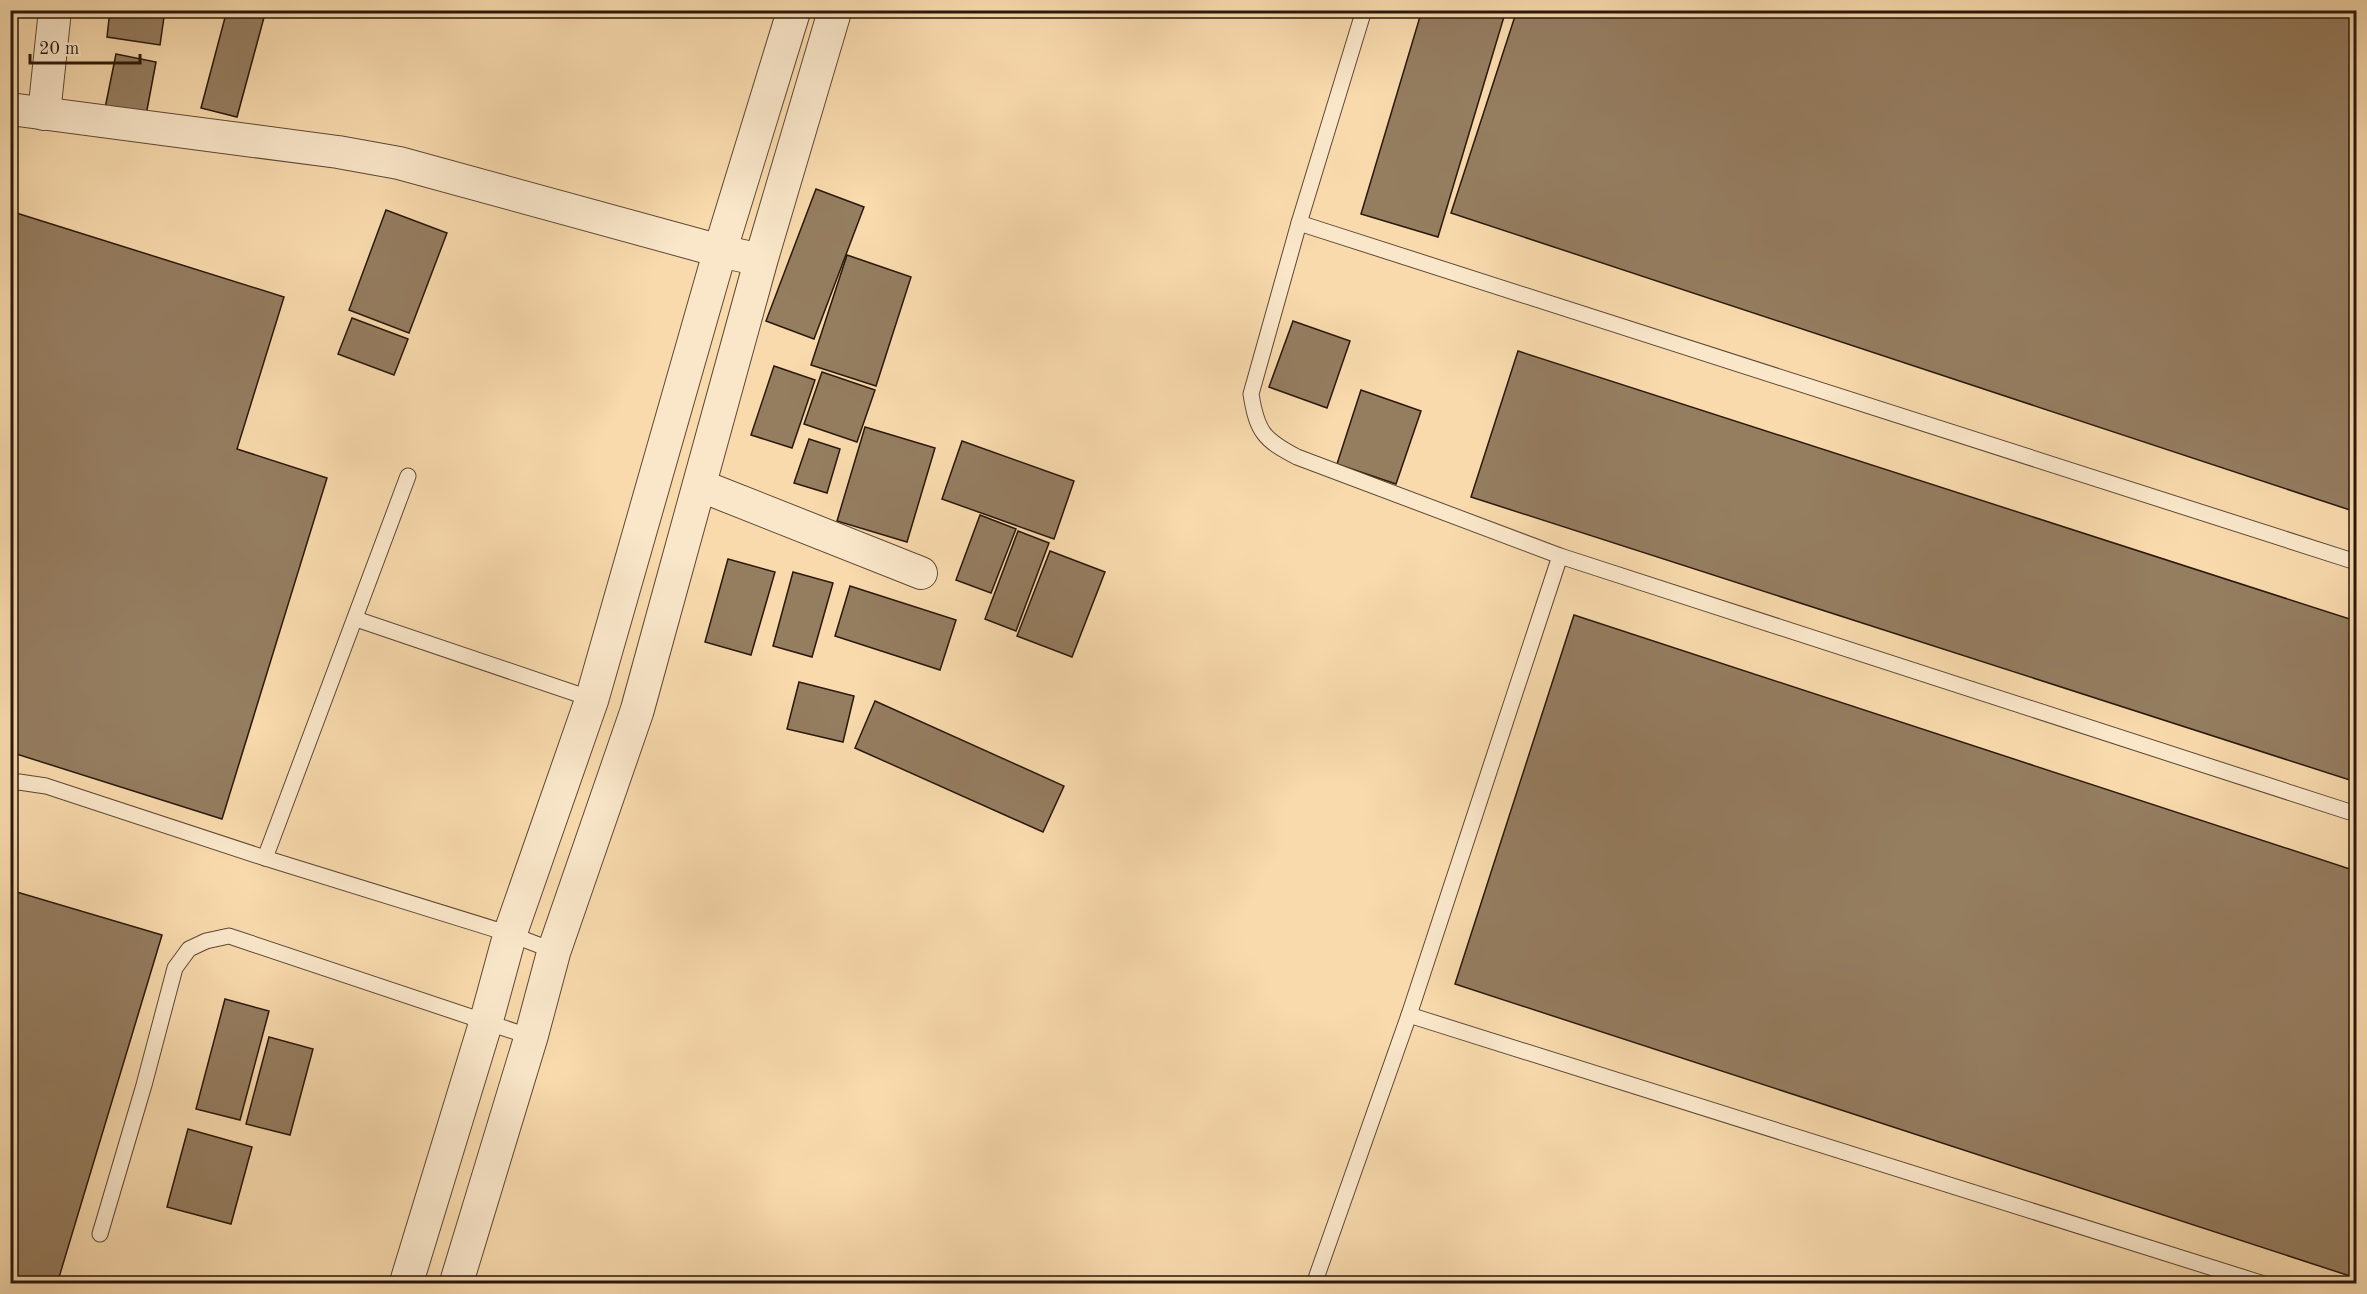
<svg xmlns="http://www.w3.org/2000/svg" width="2367" height="1294" viewBox="0 0 2367 1294" font-family="'Old Standard TT',serif">
	<style>
		.building { fill: #957d60; stroke: #2a180c; stroke-width: 1.5 }
		.lines { fill: none; stroke-linecap: round; stroke-linejoin: round }
		.service-casing { stroke: #5e4834; stroke-width: 17 }
		.minor-casing { stroke: #5e4834; stroke-width: 34 }
		.tertiary-casing { stroke: #5e4834; stroke-width: 35 }
		.service { stroke: #fae7ca; stroke-width: 15 }
		.minor { stroke: #fae7ca; stroke-width: 32 }
		.tertiary { stroke: #fae7ca; stroke-width: 33 }
	</style>
	<rect width="100%" height="100%" fill="#f8daad"/>
	<filter id="stains"><feTurbulence type="fractalNoise" baseFrequency=".00333" numOctaves="4"/><feColorMatrix values="0 0 0 0 .2 0 0 0 0 .09 0 0 0 0 .02 0 0 0 .5 -.17"/></filter>
	<radialGradient id="worn" r=".72"><stop offset=".6" stop-color="#630" stop-opacity="0"/><stop offset="1" stop-color="#630" stop-opacity=".3"/></radialGradient>
	<g class="building">
		<path d="M110,10H165L160,45L107,37Z"/>
		<path d="M227,10H266L237,117L201,108Z"/>
		<path d="M1422,10H1506L1438,237L1361,214Z"/>
		<path d="M1517,10H2356V512L1451,213Z"/>
		<path d="M116,54L156,62L144,126L103,118Z"/>
		<path d="M816,189L864,207L814,339L766,321Z"/>
		<path d="M386,210L447,233L409,333L349,310Z"/>
		<path d="M10,211L284,297L237,449L327,478L222,819L10,752Z"/>
		<path d="M847,255L911,277L876,386L811,365Z"/>
		<path d="M352,318L408,339L394,375L338,354Z"/>
		<path d="M1293,321L1350,341L1327,408L1269,387Z"/>
		<path d="M1518,351L2356,621V782L1471,497Z"/>
		<path d="M774,366L815,380L792,448L751,435Z"/>
		<path d="M822,372L875,390L857,442L804,424Z"/>
		<path d="M1361,390L1421,411L1396,484L1337,464Z"/>
		<path d="M865,427L935,448L907,542L837,521Z"/>
		<path d="M809,439L840,449L827,493L794,483Z"/>
		<path d="M962,441L1074,481L1054,539L942,499Z"/>
		<path d="M980,515L1016,529L991,593L956,580Z"/>
		<path d="M1018,531L1049,543L1016,631L985,619Z"/>
		<path d="M1050,551L1105,572L1072,657L1017,636Z"/>
		<path d="M728,559L775,572L751,655L705,642Z"/>
		<path d="M793,572L833,583L812,657L773,646Z"/>
		<path d="M850,586L956,620L940,670L835,636Z"/>
		<path d="M1574,615L2356,871V1278L1455,984Z"/>
		<path d="M799,682L854,696L843,742L787,729Z"/>
		<path d="M875,701L1064,786L1043,832L855,748Z"/>
		<path d="M10,890L162,935L57,1284H10Z"/>
		<path d="M225,999L269,1011L240,1120L196,1109Z"/>
		<path d="M269,1037L313,1049L290,1135L246,1124Z"/>
		<path d="M188,1129L252,1147L231,1224L167,1207Z"/>
	</g>
	<g class="lines">
		<g class="service-casing">
			<g id="service">
				<path d="M1364,10L1299,223L1251,394C1257,432 1264,440 1297,457L1560,556L2356,814"/>
				<path d="M1299,223L2356,562"/>
				<path d="M356,619L592,699"/>
				<path d="M10,785L19,782L46,786L265,858L510,934L554,951"/>
				<path d="M265,858L408,476"/>
				<path d="M1409,1015L2264,1284"/>
				<path d="M100,1234L144,1085L175,968L189,949L206,941L229,936L531,1037"/>
				<path d="M1314,1284L1409,1015L1560,556"/>
			</g>
		</g>
		<g class="minor-casing">
			<g id="minor">
				<path d="M10,109L338,152L399,163L720,251L761,260"/>
				<path d="M44,114L55,10"/>
				<path d="M699,485L921,573"/>
			</g>
		</g>
		<g class="tertiary-casing">
			<g id="tertiary">
				<path d="M406,1284L486,1022L510,934L592,699L720,251L794,10"/>
				<path d="M456,1284L531,1037L554,951L637,711L761,260L835,10"/>
			</g>
		</g>
		<use href="#service" class="service"/>
		<use href="#minor" class="minor"/>
		<use href="#tertiary" class="tertiary"/>
	</g>
	<rect width="2367" height="1294" fill="none" stroke="#f8daad" stroke-width="36"/>
	<rect x="12" y="12" width="2343" height="1270" fill="none" stroke="#2a180c" stroke-width="3"/>
	<rect x="18" y="18" width="2331" height="1258" fill="none" stroke="#2a180c" stroke-width="1.5"/>
	<path d="M30 54v9h110v-9" fill="none" stroke="#2a180c" stroke-width="3"/>
	<text x="39" y="54" font-size="18" fill="#2a180c" stroke="#fae7ca" stroke-width="4.5" paint-order="stroke">20 m</text>
	<rect width="100%" height="100%" filter="url(#stains)"/>
	<rect width="100%" height="100%" fill="url(#worn)"/>
</svg>
